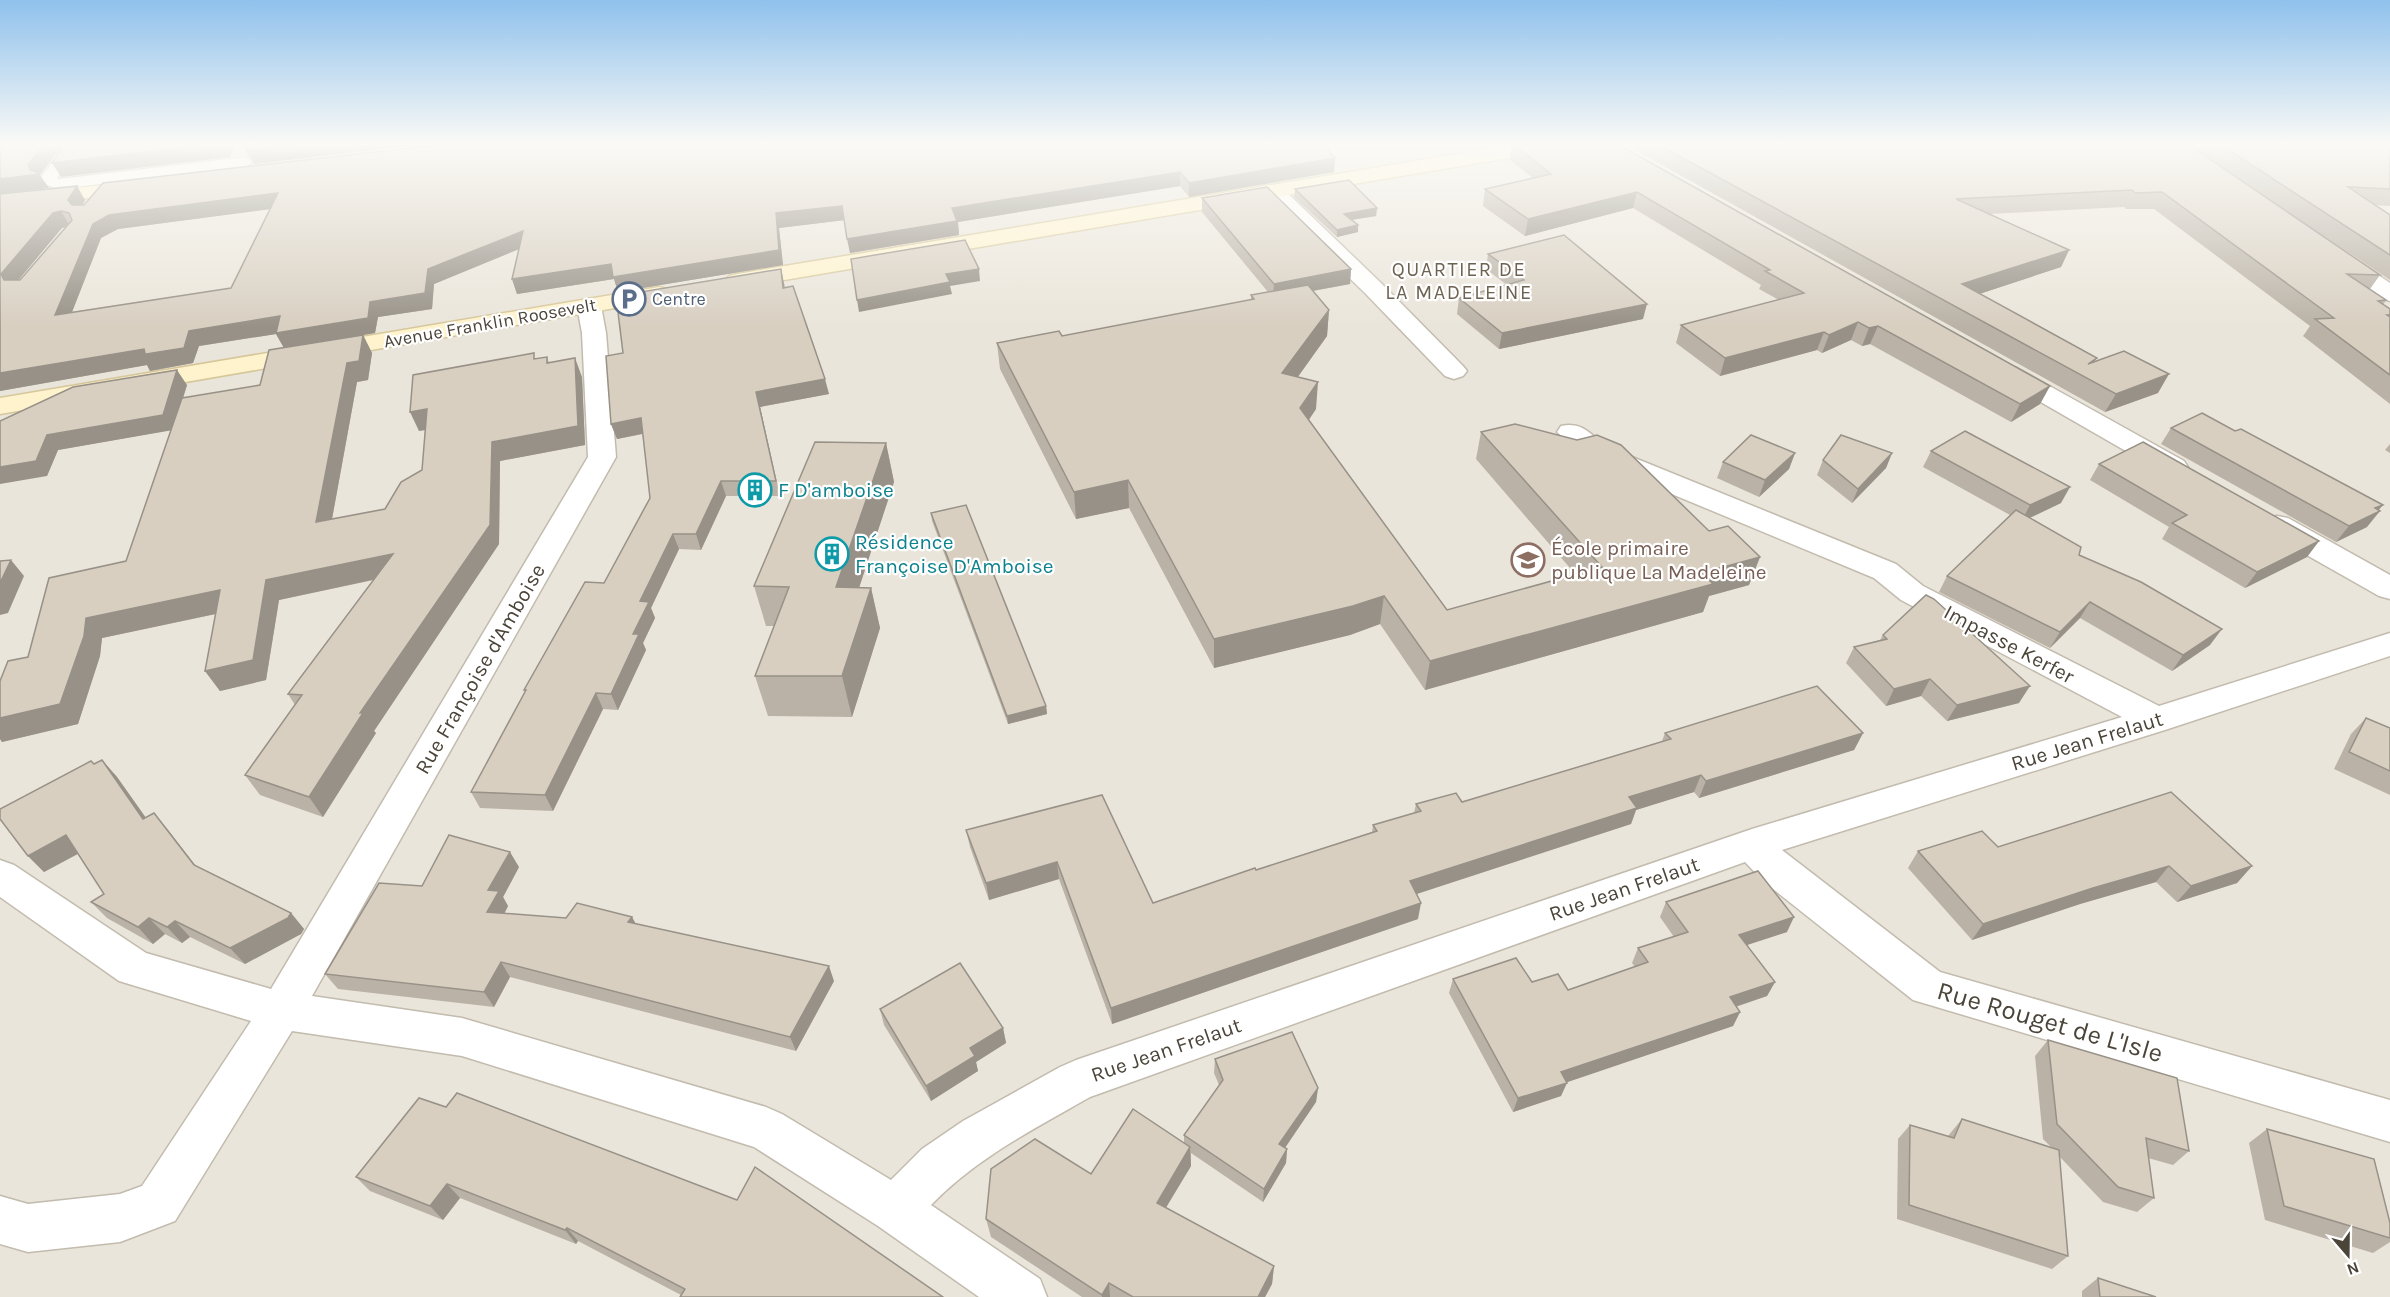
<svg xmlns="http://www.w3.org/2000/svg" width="2390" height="1297" viewBox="0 0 2390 1297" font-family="Karla,sans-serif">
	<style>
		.residential { fill: #eae5da }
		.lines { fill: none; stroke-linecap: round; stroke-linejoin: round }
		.lane-casing { stroke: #c2bbae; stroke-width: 2 }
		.street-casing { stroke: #c2bbae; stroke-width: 3 }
		.secondary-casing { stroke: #d6c79b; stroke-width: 3 }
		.lane { fill: #fff; fill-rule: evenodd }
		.street { fill: #fff; fill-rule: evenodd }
		.secondary { fill: #fff3cd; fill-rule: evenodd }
		.wall { fill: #bab2a6; fill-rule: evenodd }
		.shaded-wall { fill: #979187 }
		.building { fill: #d8cfc1; stroke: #979187; stroke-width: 1.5; fill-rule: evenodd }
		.labels { text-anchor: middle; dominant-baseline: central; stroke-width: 4.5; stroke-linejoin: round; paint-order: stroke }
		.far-service-label { font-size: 18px; fill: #4e5e75; stroke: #fff; text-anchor: start }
		.far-street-label { font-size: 18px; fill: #4b4439; stroke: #fff }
		.far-quarter-label { font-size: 20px; letter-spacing: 1.5px; fill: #6e6250; stroke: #fff }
		.culture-label { font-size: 21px; fill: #0d838f; stroke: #fff; text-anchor: start }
		.education-label { font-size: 21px; fill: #785e54; stroke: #fff; text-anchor: start }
		.street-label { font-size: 21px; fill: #4b4439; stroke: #fff }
		.near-street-label { font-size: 26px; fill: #4b4439; stroke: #fff }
	</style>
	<rect width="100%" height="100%" fill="#f6f3ec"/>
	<rect class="residential" x="0" y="145" width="2390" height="1152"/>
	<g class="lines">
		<g class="lane-casing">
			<path id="lane" d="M65,152L73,157L57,178L59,179L245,157L253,162L245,167L58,189L41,183L39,180L41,177L59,154Z"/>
		</g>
		<g class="street-casing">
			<g id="street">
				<path d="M1272,185L1280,186L1381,283L1463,366L1467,371L1463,376L1454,379L1445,376L1365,293L1264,196L1261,191L1264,186Z"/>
				<path d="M2337,251L2345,253L2390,283V301L2382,299L2329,263L2326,258L2329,253Z"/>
				<path d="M589,299L598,301L601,306L606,333L616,457L312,996L462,1018L766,1107L782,1114L891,1180L922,1149L963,1121L1060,1067L1076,1060L1752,829L2122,717L1901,600L1874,578L1585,458L1557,432L1561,426C1581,421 1591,434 1605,446L1896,564L1923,586L2159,706L2390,633V656L2168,729L1782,850L1940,972L2390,1100V1142L1913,1000L1763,881L1745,862L1090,1097C1034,1129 976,1158 931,1205L1040,1279L1047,1297H979L878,1226L754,1147L462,1056L292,1031L175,1221L120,1242L28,1252L0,1244V1196L28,1204L120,1194L142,1186L251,1021L119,981L0,897V860L14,865L146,953L271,989L588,457L582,333L577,306L580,301Z"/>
				<path d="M2008,365L2017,368L2184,461L2188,467L2184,473L2174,475L2164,473L1999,378L1995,373L1999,368Z"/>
				<path d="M2277,516L2288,518L2390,575V599L2379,596L2266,532L2262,525L2266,518Z"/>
			</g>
		</g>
		<g class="secondary-casing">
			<g id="secondary">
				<path d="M1511,145H1559L1556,149L1549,151L737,288L729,286L725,281L729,276L737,274Z"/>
				<path d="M141,181L148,183L152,187L148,191L0,208V196Z"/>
				<path d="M659,287L667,289L671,294L667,299L0,414V398Z"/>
			</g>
		</g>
		<use href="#lane" class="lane"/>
		<use href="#street" class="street"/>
		<use href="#secondary" class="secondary"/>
	</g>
	<g class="wall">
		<path d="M243,145H415L254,164L251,158L248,156Z"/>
		<path d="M1512,145H1619L2050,386L2040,404L2011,422L1870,344L1862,346L1851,340L1822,353L1817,350L1720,376L1676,343L1681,325L1779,300L1759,289L1761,285L1633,208L1525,236L1483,206L1485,189L1533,178L1510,160Z"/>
		<path d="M1626,145H2390V206L2376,205L2390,215V280L2238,179L2380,275L2370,289L2386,300L2383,305L2390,309V404L2303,336L2310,326L2154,209H2126L2124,207L1989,214L2069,250L2061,267L1979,294L2097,358L2095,361L2158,393L2105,412Z"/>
		<path d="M1335,158L1334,172L1189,197L1180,186L958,222L959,235L850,253L845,220L779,228L783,265L618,292L614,279L517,294L512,279L519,249L434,284L432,309L378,317L375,333L363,335L372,353L368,380L357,382L332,519L385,509L422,470L425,430L419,431L536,359L547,357L549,363L582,377L585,445L500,461L499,544L374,731L376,733L323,817L260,795L245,775L295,705L288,694L374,580L279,600L266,680L220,691L205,671L216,614L102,638L100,656L78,724L2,742L0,739V681L28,657L126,561L171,430L58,450L47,476L0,421L187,385L183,398L260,385L284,348L276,334L199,346L193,363L150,371L147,365L0,391V194L85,200L83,205ZM270,209L231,288L72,312L101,238L118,229ZM66,227L20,280H18L62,228Z"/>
		<path d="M1295,189L1377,208L1376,216L1352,220L1358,225V232L1337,237L1294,197Z"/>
		<path d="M1202,198L1351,269L1350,284L1313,291L1329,310L1327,336L1298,377L1316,409L1309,420L1447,610L1576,575L1476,459L1481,432L1709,531L1760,557L1749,585L1709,596L1703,612L1425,690L1380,624L1350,635L1214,668L1129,508L1076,519L1000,369L997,343L1062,336L1251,300V295L1268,292L1202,212Z"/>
		<path d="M1488,254L1643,319L1499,349L1457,314L1459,298L1507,285L1486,269Z"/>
		<path d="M784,283L785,288L829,394L760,407L780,496H726L701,550L679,549L651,608L655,618L643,643L646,650L618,710L603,709L553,811L480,808L471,792L525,692L524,690L604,583L650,498L643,434L617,439L611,424L623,353Z"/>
		<path d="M2171,428L2367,527L2336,542L2161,444Z"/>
		<path d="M886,443L894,482L859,588H871L880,628L852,717L768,716L755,676L774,626H766L754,586Z"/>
		<path d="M2390,444V453L2385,450Z"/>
		<path d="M1931,451L2061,503L2030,518L2079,555L2210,645L2172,671L2080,618L2050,648L1939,592L1947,576L2010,515L1923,467Z"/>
		<path d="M1795,453L1789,469L1759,497L1717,478L1723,462Z"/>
		<path d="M1892,453L1886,468L1852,503L1817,475L1823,460Z"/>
		<path d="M2099,464L2319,541L2307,557L2245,588L2162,539L2169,527L2090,480Z"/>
		<path d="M931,513L1046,706L1047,714L1008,724L932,521Z"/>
		<path d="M1883,635L2019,703L1947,721L1921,696L1886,706L1846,663L1854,647L1880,640Z"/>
		<path d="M2366,718L2390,728V795L2334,769L2351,734Z"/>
		<path d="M1665,733H1863L1854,750L1699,798L1694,792L1636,810L1631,824L1417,894L1418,919L1112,1024L1059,879L989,900L970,847L966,830L1102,795L1153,903L1372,832L1373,825L1414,813L1416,804L1462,802L1662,741Z"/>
		<path d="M102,760L117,777L146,818L154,813L168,830L196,866L291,913L304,929L301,934L245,964L190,937L182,943L165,934L153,944L107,918L91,902L104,894L78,854L44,872L28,856L94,764Z"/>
		<path d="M1998,847L2252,866L2237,883L2177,902L2156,882L2080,904L1972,940L1908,868L1918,851Z"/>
		<path d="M519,867L503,897L508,906L504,914L566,918L632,917L635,923L834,981L796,1051L510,977L494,1007L338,989L325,974Z"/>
		<path d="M1666,902L1787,932L1746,945L1775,982L1767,996L1736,1007L1740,1012L1733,1026L1566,1082L1561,1096L1513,1112L1449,993L1453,979L1532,982L1568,990L1635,967L1632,963L1638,948L1674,937L1660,917Z"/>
		<path d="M880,1009L1003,1028L1006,1043L976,1062L978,1071L931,1101L884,1025Z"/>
		<path d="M2048,1040L2189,1151L2173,1165L2148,1158L2154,1198L2137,1212L2103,1202L2059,1156L2068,1256L2052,1269L1897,1219L1898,1139L1910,1125L1948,1136L1962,1119L2051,1147L2043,1139L2035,1056Z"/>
		<path d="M1215,1059L1318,1088L1316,1102L1285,1148L1287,1149L1286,1163L1263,1202L1191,1153V1166L1166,1207L1274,1266L1272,1284L1265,1297H1082L991,1237L986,1219L1091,1174L1184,1143V1135L1219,1085L1214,1073Z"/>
		<path d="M2267,1129L2390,1223V1242L2373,1253L2265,1220L2249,1143Z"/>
		<path d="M356,1177L737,1200L681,1295L578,1241L576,1244L460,1198L443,1220L370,1191Z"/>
		<path d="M2098,1278L2156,1297H2082V1291Z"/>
	</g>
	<g class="shaded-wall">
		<path d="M44,145H62L64,150L57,153L40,175L49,188L0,194V179L28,165Z"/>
		<path d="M201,145H235L230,157L61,177L52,163Z"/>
		<path d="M291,145H415L254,164L247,150Z"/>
		<path d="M1335,158L1334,172L1189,197V183Z"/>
		<path d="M1180,172V186L958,222L959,235L850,253L847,239L952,208Z"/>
		<path d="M77,186L85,200L77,214L68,200Z"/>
		<path d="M1637,192L1633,208L1525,236L1528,219Z"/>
		<path d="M278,193L286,207L118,229L101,238L65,330L55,315L93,224L109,215Z"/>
		<path d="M842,206L845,220L779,228L783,265L618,292L614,279L517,294L512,279L776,213Z"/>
		<path d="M1377,208L1376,216L1344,221V214Z"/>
		<path d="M61,211L70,226L62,228L11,289L4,280L1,274L53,213Z"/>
		<path d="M1358,225V232L1337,237V230Z"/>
		<path d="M523,231L529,245L434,284L432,309L378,317L375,333L363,335L372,353L368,380L357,382L328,541L316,522L284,348L276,334L199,346L193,363L150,371L147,365L0,391V373L144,349L189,331L370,302L428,269Z"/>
		<path d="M2069,250L2061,267L1955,302L1962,284Z"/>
		<path d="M781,269L784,283L786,303L783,288Z"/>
		<path d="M979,269L980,281L950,286L952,294L859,312L857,300L946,274Z"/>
		<path d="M1351,269L1350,284L1273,298L1274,284Z"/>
		<path d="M1647,304L1643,319L1499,349L1502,333Z"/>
		<path d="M1329,310L1327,336L1281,400L1282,373Z"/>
		<path d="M1858,322L1851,340L1822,353L1829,335Z"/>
		<path d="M1878,326L1870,344L1862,346L1869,328Z"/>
		<path d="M1824,332L1817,350L1720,376L1725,358Z"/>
		<path d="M575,358L582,377L585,445L500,461L499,544L374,731L376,733L323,817L309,797L360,713L492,442Z"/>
		<path d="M177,370L187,385L173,430L58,450L47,476L0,484V467L47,435Z"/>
		<path d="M2169,374L2158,393L2105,412L2116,394Z"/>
		<path d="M825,379L829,394L760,407L780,496L756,392Z"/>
		<path d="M1318,382L1316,409L1298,435L1300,408Z"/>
		<path d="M2050,386L2040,404L2011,422L2020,404Z"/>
		<path d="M427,409L436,428L419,431L410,412Z"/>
		<path d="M641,418L646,433L617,439L611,424Z"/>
		<path d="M886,443L894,482L846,627L836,587Z"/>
		<path d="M1795,453L1789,469L1759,497L1765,480Z"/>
		<path d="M1892,453L1886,468L1852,503L1858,489Z"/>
		<path d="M1128,480L1129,508L1076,519L1074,492Z"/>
		<path d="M721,481L726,496L701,550L696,534Z"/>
		<path d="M2070,487L2061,503L2021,522L2030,505Z"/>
		<path d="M2383,505L2377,512L2380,511L2367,527L2336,542L2349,526L2375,508Z"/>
		<path d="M673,534L679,549L651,608L655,618L643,643L646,650L618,710L611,694L633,634L640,601Z"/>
		<path d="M2319,541L2307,557L2245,588L2257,572Z"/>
		<path d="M393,554L404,573L279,600L266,680L220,691L205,671L266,580Z"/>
		<path d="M1760,557L1749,585L1709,596L1703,612L1425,690L1430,661L1702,573Z"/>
		<path d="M11,560L24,576L8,613L0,615V583Z"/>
		<path d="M871,588L880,628L852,717L842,676Z"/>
		<path d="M220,590L234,610L102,638L100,656L78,724L2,742L0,739V718L86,618Z"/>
		<path d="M1384,596L1380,624L1350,635L1214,668V639Z"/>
		<path d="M2090,602L2080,618L2050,648L2060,632Z"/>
		<path d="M2222,629L2210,645L2172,671L2183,655Z"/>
		<path d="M1930,679L1921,696L1886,706L1894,689Z"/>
		<path d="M2030,686L2019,703L1947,721L1957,705Z"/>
		<path d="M596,693L603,709L553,811L545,795Z"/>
		<path d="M1046,706L1047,714L1008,724L1007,716Z"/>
		<path d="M1863,733L1854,750L1699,798L1706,781Z"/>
		<path d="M102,760L117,777L158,835L143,819Z"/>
		<path d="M1701,775L1694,792L1636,810L1631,824L1407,897L1410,881L1629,797Z"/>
		<path d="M154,813L168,830L208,882L194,865Z"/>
		<path d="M66,835L81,852L44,872L28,856Z"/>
		<path d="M510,852L519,867L503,897L508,906L497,928L487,912L488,890Z"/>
		<path d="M1057,862L1059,879L989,900L986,883Z"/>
		<path d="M2169,866L2156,882L2080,904L1972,940L1983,924L2093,888Z"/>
		<path d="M2252,866L2237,883L2177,902L2191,886Z"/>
		<path d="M1421,903L1418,919L1112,1024L1111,1008Z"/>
		<path d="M291,913L304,929L301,934L245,964L230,948Z"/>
		<path d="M632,917L640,932L628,922Z"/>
		<path d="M1794,917L1787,932L1732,950L1739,935Z"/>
		<path d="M149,918L165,934L153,944L138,927Z"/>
		<path d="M175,921L190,937L182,943L167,927Z"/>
		<path d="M501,962L510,977L494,1007L484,992Z"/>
		<path d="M829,966L834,981L796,1051L790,1037Z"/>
		<path d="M1775,982L1767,996L1722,1011L1730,997Z"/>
		<path d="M1740,1012L1733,1026L1556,1086L1561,1072Z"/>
		<path d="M1003,1028L1006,1043L976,1062L978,1071L931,1101L926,1086L970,1048Z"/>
		<path d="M1567,1083L1561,1096L1513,1112L1518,1098Z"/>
		<path d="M1318,1088L1316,1102L1278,1158L1279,1144Z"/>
		<path d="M1190,1147L1191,1166L1158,1221L1157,1203Z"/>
		<path d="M1287,1149L1286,1163L1263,1202L1264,1189Z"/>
		<path d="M447,1184L460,1198L443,1220L430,1206Z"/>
		<path d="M567,1228L578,1241L576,1244L565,1230Z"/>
		<path d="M1274,1266L1272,1284L1265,1297H1258Z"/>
		<path d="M1109,1283L1110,1297H1102V1295Z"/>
	</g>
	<g class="building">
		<path d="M0,145H44L28,165L30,170L40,174L0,179Z"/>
		<path d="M65,145H201L52,163Z"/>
		<path d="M245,145H291L247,150L248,147Z"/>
		<path d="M437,145H1323L1335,158L1189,183L1180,172L952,208L957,221L847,239L842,206L776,213L779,250L613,277L611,264L512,279L523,231L428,269L425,293L370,302L368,318L276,333L280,316L189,331L184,348L140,355L145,353L144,349L0,373V194L77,186L68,200L72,205H84L103,183ZM278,193L231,288L55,315L93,224L109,215ZM61,211L69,213L72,220L20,280H4L1,274L53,213Z"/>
		<path d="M1514,145H1619L2050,386L2020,404L1878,326L1869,328L1858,322L1829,335L1824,332L1725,358L1681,325L1804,293L1765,271L1770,270L1637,192L1528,219L1485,189L1551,174Z"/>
		<path d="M1659,145H2189L2380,275L2347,274L2386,300L2378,301L2390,309V315H2387L2390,317V375L2315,319L2334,318L2162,192L2135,193L2132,190L1956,199L2069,250L1962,284L2097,358L2088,364L2124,351L2169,374L2116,394Z"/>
		<path d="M2221,145H2390V189L2348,187L2390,215V255Z"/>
		<path d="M1349,180L1377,208L1344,214L1358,225L1337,230L1295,189Z"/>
		<path d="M1267,187L1351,269L1274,284L1202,198Z"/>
		<path d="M1564,235L1647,304L1502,333L1459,298L1524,280L1488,254Z"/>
		<path d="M965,240L979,269L946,274L950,282L857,300L851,259Z"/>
		<path d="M781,269L783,288L793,286L825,379L756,392L776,481H721L696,534H673L640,601L649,602L633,634H639L611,694L596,693L545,795L471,792L526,690H524L585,582L604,583L650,498L641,418L611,424L606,356L623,353L616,296Z"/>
		<path d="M1308,285L1329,310L1282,373L1318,382L1300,408L1447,610L1602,567L1481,432L1515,424L1577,440L1597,435L1621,445L1709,531L1728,526L1760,557L1702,573L1713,584L1430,661L1384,596L1353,606L1214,639L1128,480L1074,492L997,343L1059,331L1062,336L1254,299L1251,295Z"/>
		<path d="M363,335L359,361L347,363L316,522L385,509L401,482L422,470L427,409L410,412L413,375L534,353V359L547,357V363L575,358L578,426L492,442L490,525L360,713H363L309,797L245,775L302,695L288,694L393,554L266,580L253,660L205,671L220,590L86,618L84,636L60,704L0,718V681L8,661L28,657L49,578L126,561L182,398L260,385L269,350Z"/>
		<path d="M177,370L163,415L47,435L36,461L0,467V421L73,387Z"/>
		<path d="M2202,413L2235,431L2241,429L2383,505L2375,508L2380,511L2349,526L2171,428Z"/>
		<path d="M1965,431L2070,487L2030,505L1931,451Z"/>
		<path d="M1751,435L1795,453L1765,480L1723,462Z"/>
		<path d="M1841,435L1892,453L1858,489L1823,460Z"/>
		<path d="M815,442L886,443L836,587L871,588L842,676H755L789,587L754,586Z"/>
		<path d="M2143,442L2319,541L2257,572L2172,523L2187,515L2099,464Z"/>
		<path d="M966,505L1046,706L1007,716L931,513Z"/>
		<path d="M2016,510L2081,547L2079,555L2141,582L2222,629L2183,655L2090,602L2060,632L1947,576Z"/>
		<path d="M11,560L0,583V561Z"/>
		<path d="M1926,595L1934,599L2030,686L1957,705L1930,679L1894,689L1854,647L1887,639L1883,635Z"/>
		<path d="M1817,686L1863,733L1706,781L1701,775L1629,797L1637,808L1410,881L1421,903L1111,1008L1057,862L986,883L966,830L1102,795L1153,903L1255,868L1256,870L1377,831L1373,825L1421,811L1416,804L1456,793L1462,802L1671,739L1665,733Z"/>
		<path d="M2366,718L2390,728V771L2349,752Z"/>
		<path d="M102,760L143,819L154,813L194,865L291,913L288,918L230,948L175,921L167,927L149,918L138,927L91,902L104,894L66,835L28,856L0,819V809L91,761L94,764Z"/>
		<path d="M2171,792L2252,866L2191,886L2169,866L2093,888L1983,924L1918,851L1982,831L1998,847Z"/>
		<path d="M449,835L510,852L488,890L499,891L487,912L566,918L577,903L632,917L628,922L829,966L790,1037L501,962L484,992L325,974L379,883L422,886Z"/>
		<path d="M1758,871L1794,917L1739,935L1775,982L1730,997L1740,1012L1561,1072L1567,1083L1518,1098L1453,979L1516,958L1532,982L1558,974L1568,990L1648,962L1638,948L1688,932L1666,902Z"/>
		<path d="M960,963L1003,1028L970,1048L975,1056L926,1086L880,1009Z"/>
		<path d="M1292,1032L1318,1088L1279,1144L1287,1149L1264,1189L1184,1135L1223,1080L1215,1059Z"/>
		<path d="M2048,1040L2177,1078L2189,1151L2146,1138L2154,1198L2118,1187L2057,1124Z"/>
		<path d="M457,1093L737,1200L755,1167L943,1297H680L685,1289L567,1228L565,1230L447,1184L430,1206L356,1177L419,1098L446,1107Z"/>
		<path d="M1133,1109L1190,1147L1157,1203L1274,1266L1258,1297H1133L1109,1283L1102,1295L986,1219L991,1169L1035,1139L1091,1174Z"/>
		<path d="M1962,1119L2059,1150L2068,1256L1909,1205L1910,1125L1954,1138Z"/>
		<path d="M2267,1129L2374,1159L2390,1223V1238L2284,1206Z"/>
		<path d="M2098,1278L2156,1297H2100Z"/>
	</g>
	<linearGradient id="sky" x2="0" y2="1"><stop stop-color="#8fc1ec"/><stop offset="0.44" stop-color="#fbfaf6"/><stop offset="1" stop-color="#fbfaf6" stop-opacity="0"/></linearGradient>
	<rect width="2390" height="327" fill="url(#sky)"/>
	<defs>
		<g id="parking-ring" transform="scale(1.725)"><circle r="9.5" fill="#fff" stroke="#5c6f8a" stroke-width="1.5"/><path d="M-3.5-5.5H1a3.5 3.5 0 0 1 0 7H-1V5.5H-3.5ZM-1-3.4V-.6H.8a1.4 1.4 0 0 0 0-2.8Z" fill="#5c6f8a"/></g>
		<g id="building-ring" transform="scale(1.725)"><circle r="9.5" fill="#fff" stroke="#0f9aa8" stroke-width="1.5"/><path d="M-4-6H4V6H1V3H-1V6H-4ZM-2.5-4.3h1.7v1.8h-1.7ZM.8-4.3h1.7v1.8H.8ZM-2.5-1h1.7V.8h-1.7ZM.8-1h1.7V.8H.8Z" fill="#0f9aa8"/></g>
		<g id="school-ring" transform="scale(1.725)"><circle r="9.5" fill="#fff" stroke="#8d6e63" stroke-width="1.5"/><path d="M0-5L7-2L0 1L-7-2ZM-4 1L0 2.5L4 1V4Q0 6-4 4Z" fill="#8d6e63"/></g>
	</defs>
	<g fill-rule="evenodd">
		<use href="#parking-ring" x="629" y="299"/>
		<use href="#building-ring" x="755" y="490"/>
		<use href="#building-ring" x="832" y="554"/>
		<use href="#school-ring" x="1528" y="560"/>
	</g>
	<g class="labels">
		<g class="far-service-label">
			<text x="652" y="299">Centre</text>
		</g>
		<g class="far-street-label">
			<text transform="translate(490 323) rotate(-10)">Avenue Franklin Roosevelt</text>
		</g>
		<g class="far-quarter-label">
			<text x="1459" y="269">QUARTIER DE<tspan x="1459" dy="23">LA MADELEINE</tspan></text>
		</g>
		<g class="culture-label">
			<text x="778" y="490">F D'amboise</text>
			<text x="855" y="542">Résidence<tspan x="855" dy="24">Françoise D'Amboise</tspan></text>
		</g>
		<g class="education-label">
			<text x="1551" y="548">École primaire<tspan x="1551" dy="24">publique La Madeleine</tspan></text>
		</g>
		<g class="street-label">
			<text transform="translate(2009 644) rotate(28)">Impasse Kerfer</text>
			<text transform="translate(480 669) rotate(-60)">Rue Françoise d'Amboise</text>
			<text transform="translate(2087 741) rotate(-17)">Rue Jean Frelaut</text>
			<text transform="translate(1624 889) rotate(-19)">Rue Jean Frelaut</text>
			<text transform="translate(1166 1050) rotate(-19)">Rue Jean Frelaut</text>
		</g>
		<g class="near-street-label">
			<text transform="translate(2050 1022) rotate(16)">Rue Rouget de L'Isle</text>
		</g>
	</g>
	<g transform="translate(2348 1255) rotate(160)" stroke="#ffffff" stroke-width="4.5" paint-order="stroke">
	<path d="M0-4.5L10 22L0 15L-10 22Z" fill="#4b4439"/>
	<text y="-9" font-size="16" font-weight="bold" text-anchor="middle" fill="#4b4439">N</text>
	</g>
</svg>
